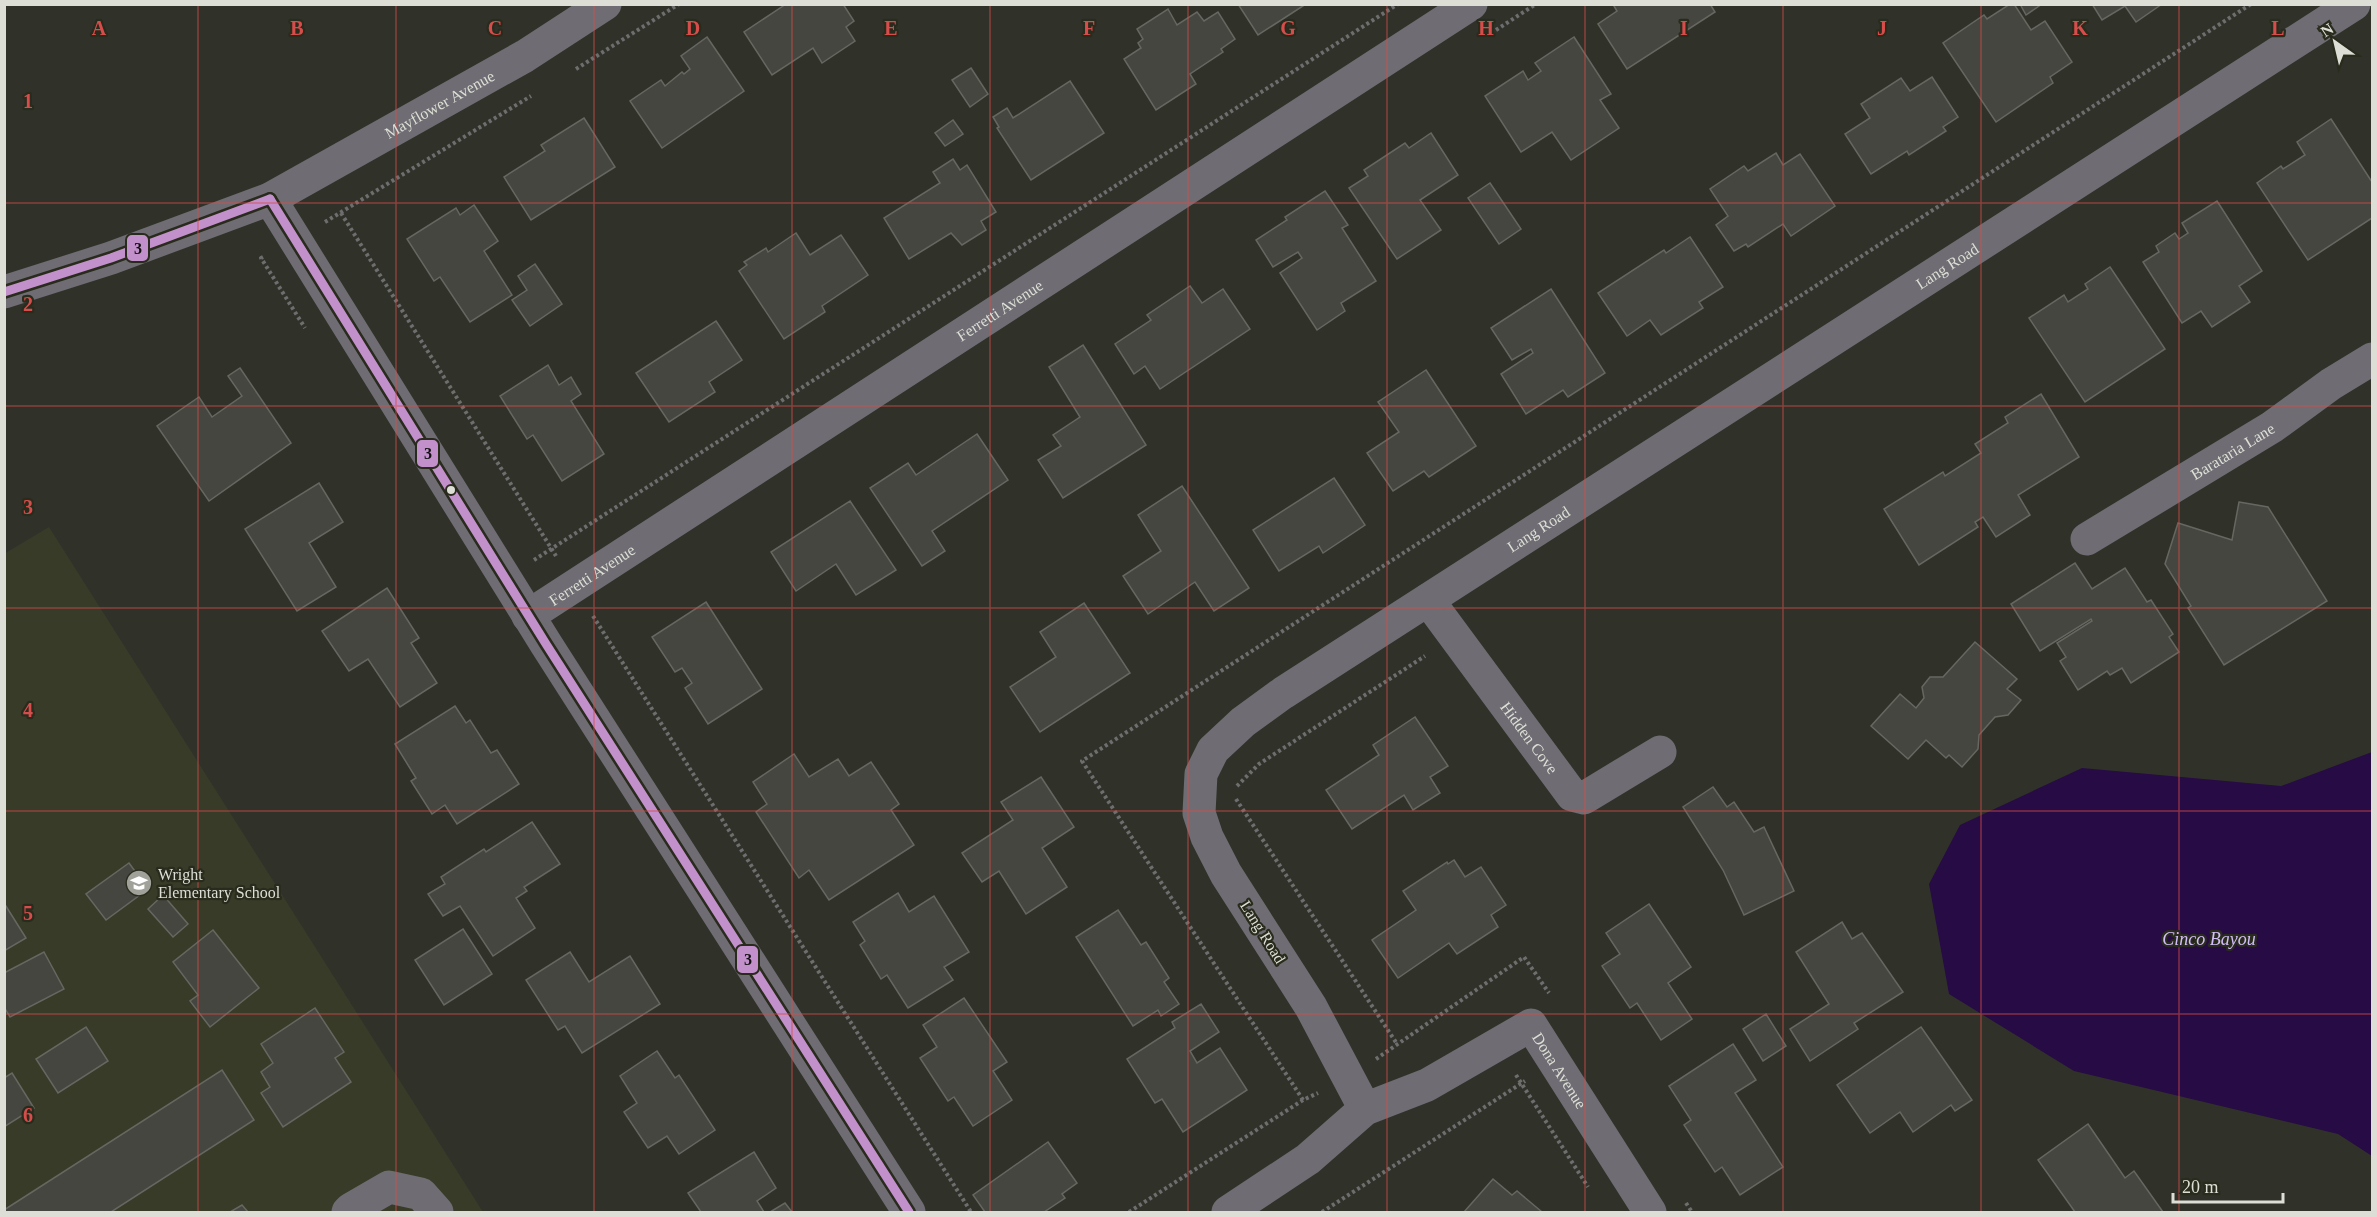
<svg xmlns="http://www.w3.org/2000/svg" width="2377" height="1217" viewBox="0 0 2377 1217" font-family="Georgia,serif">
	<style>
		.built { fill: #383b27 }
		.water { fill: #270b44 }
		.building { fill: #44463f; stroke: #666760; stroke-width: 1.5 }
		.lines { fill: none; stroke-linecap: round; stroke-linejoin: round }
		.path { stroke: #6e6e6e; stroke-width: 4; stroke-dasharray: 3 3; stroke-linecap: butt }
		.minor { stroke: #6f6d73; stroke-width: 33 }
		.bus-1-casing { stroke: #292b1d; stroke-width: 14 }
		.bus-1 { stroke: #c290cb; stroke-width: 9 }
		.grid { fill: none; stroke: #d74d4b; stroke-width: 1.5; stroke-opacity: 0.55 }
		.bus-dot { fill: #dddfd6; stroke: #292b1d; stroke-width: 2 }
		.labels { text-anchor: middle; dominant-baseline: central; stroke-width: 4.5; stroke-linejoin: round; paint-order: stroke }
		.street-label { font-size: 16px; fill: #dddfd6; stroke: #292b1d }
		.poi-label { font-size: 16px; fill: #dddfd6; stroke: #292b1d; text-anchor: start }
		.water-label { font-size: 18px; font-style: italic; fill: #d2bef8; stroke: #292b1d }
		.grid-label { font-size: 20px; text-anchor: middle; font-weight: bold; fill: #d74d4b; stroke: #292b1d; stroke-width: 4.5; stroke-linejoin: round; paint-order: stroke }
		.line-badge { stroke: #292b1d; stroke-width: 2 }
		.pale-badge-label { font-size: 16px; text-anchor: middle; font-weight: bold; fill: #111 }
	</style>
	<rect width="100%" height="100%" fill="#30322a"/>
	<path class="built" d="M49,527L483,1212H5L4,554Z"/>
	<path class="water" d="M2372,752V1156L2338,1134L2074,1071L1949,994L1929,884L1960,825L2082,768L2281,786Z"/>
	<g class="building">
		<path d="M782,4H843L854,21L846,27L855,41L822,63L813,48L772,75L744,32L783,6Z"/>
		<path d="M1238,4H1302L1303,6L1258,35Z"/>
		<path d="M1616,4H1710L1715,12L1627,69L1598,24L1617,11L1614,6Z"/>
		<path d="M2010,4H2014L2031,30L2045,21L2072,62L2050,77L2053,83L1996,122L1943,43L1984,15L1987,19Z"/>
		<path d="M2020,4H2042L2026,15Z"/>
		<path d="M2092,4H2162L2136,22L2125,6L2102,20Z"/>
		<path d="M1168,9L1177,25L1197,12L1204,21L1218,12L1235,39L1221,49L1223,52L1190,74L1196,84L1156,110L1124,59L1141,48L1138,43L1143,39L1137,29Z"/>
		<path d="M707,37L744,91L662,148L630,101L661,80L665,86L682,72L684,74L690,69L681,56Z"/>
		<path d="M1574,37L1611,94L1600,100L1619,128L1571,160L1552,132L1521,152L1485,96L1523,71L1528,80L1541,71L1535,63Z"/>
		<path d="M971,68L988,94L970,107L952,80Z"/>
		<path d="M1932,77L1958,117L1943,127L1946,131L1909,155L1907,151L1871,174L1845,134L1870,118L1861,104L1901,78L1910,91Z"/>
		<path d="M1070,81L1104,133L1031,180L997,128L999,127L993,117L1007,108L1013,118Z"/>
		<path d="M584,118L615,167L531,220L504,177L545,151L541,145Z"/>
		<path d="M2331,119L2372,182V218L2308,260L2257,183L2281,166L2283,169L2305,155L2297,142Z"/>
		<path d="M953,120L963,134L945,146L935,133Z"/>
		<path d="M1431,133L1458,175L1420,200L1441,230L1397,259L1349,188L1368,176L1364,170L1405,143L1409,148Z"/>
		<path d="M1776,153L1783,165L1800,154L1835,206L1791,236L1783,224L1748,247L1746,244L1734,251L1716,225L1728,216L1710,189L1744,166L1748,171Z"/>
		<path d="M953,159L960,170L967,165L996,212L981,221L986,230L962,245L951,233L909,259L884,218L940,183L933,172Z"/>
		<path d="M1490,183L1521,229L1499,244L1468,198Z"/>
		<path d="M1325,191L1348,225L1342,228L1376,281L1341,303L1345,311L1317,330L1280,273L1302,258L1298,252L1273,267L1256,240L1287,220L1285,217Z"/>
		<path d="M2217,201L2262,271L2239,286L2250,302L2212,327L2201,311L2182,323L2143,262L2159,252L2156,246L2175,233L2179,239L2188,233L2182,223Z"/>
		<path d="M474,205L498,241L484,251L512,295L470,322L440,277L434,281L407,239L456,208L460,215Z"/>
		<path d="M796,233L810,255L841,235L868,275L822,306L825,312L784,339L739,271L747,265L744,262L766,248L768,252Z"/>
		<path d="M1690,237L1723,287L1699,302L1703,308L1661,335L1650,320L1627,336L1598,293L1664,250L1666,253Z"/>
		<path d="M535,264L562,304L530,326L512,300L527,290L518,276Z"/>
		<path d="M2110,267L2165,349L2085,402L2029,318L2064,295L2068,302L2088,289L2085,284Z"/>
		<path d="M1190,286L1202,303L1223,289L1250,329L1160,389L1145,366L1134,374L1115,344L1151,320L1147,315Z"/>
		<path d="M1551,289L1605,373L1568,397L1563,390L1526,414L1501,374L1533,353L1531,349L1512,360L1491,328Z"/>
		<path d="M716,321L742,360L709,382L715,392L669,422L636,373Z"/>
		<path d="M1083,345L1146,445L1063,498L1038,460L1061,446L1053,435L1080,417L1049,367Z"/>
		<path d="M548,365L559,385L571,377L581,394L571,401L604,454L562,481L533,435L527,439L500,396Z"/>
		<path d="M240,368L291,443L209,501L157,426L199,397L212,417L242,396L228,376Z"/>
		<path d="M1426,370L1476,446L1429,477L1424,471L1393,491L1367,453L1399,432L1378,402Z"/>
		<path d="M2041,394L2079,457L2018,495L2030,515L1996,537L1983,517L1975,522L1978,527L1919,565L1884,509L1943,472L1945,476L1981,453L1975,444L2008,423L2005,417Z"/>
		<path d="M977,434L1008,480L932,531L945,551L922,566L870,488L908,463L916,475Z"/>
		<path d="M1334,478L1365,525L1323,553L1319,546L1279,571L1253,530Z"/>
		<path d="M319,483L343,522L309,543L336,587L297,611L245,529Z"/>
		<path d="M1182,486L1249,588L1214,611L1195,582L1148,614L1123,576L1161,551L1138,515Z"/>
		<path d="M850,501L896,570L856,595L836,564L796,591L771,552Z"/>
		<path d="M2239,502L2268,507L2327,601L2224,665L2188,608L2191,606L2165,564L2178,523L2232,540Z"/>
		<path d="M2075,563L2092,589L2125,568L2147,602L2151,600L2173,634L2169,637L2179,652L2131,683L2122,668L2110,675L2107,671L2078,690L2060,661L2066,657L2057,643L2092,621L2091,619L2040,651L2011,604Z"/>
		<path d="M387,588L419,638L411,643L437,683L400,707L368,659L349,671L322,631Z"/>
		<path d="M706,602L762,689L708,724L685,688L692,683L682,668L675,672L652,637Z"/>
		<path d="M1084,603L1130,673L1040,732L1010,687L1056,657L1040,632Z"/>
		<path d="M1975,642L2017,679L2007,689L2021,700L2008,715L1995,717L1979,735L1978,749L1962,767L1949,755L1946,758L1926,740L1908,759L1871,726L1900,694L1916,708L1924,698L1922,687L1930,677H1943Z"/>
		<path d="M455,706L466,723L470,720L491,753L497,750L519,784L457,824L445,805L432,814L411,781L416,778L395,744Z"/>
		<path d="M1415,717L1448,766L1430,777L1440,793L1413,810L1404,795L1352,829L1326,790L1379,755L1373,745Z"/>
		<path d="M794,754L809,777L838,759L849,776L871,762L899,804L891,810L914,845L829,900L809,870L799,878L756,812L767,804L753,782Z"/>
		<path d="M1041,777L1074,827L1042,848L1067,887L1026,914L999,871L982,882L962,853L1013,820L1001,802Z"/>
		<path d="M1713,787L1727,807L1734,802L1754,832L1764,827L1794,891L1744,915L1723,870L1683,807Z"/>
		<path d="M532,822L560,864L524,887L527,891L516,898L535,928L493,956L460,906L443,916L428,894L445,884L441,877L484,849L486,852Z"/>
		<path d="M1454,860L1465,877L1481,867L1506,905L1491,915L1498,927L1457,954L1449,943L1398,978L1372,940L1416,910L1403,891L1447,862L1448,864Z"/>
		<path d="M129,863L148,889L106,920L86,894Z"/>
		<path d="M898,893L909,912L934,896L969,952L944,967L953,980L908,1008L887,975L881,979L860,945L865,941L853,922Z"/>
		<path d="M163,895L188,924L173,937L148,909Z"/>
		<path d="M4,903L26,938L4,951Z"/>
		<path d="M1649,904L1691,967L1668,983L1692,1019L1661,1040L1637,1003L1630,1008L1602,966L1620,954L1606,933Z"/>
		<path d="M1118,910L1141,945L1146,942L1169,978L1164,982L1179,1004L1161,1016L1158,1010L1133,1026L1076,937Z"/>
		<path d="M1842,922L1852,939L1862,933L1903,992L1854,1023L1858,1029L1810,1061L1790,1029L1829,1004L1796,952Z"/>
		<path d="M463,929L492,974L444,1005L415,960Z"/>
		<path d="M213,930L259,988L210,1027L190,1001L198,995L173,962Z"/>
		<path d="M44,952L64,989L10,1017L4,1007V973Z"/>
		<path d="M570,952L589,982L630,956L660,1004L582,1053L565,1026L558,1030L526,980Z"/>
		<path d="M964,998L1007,1062L993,1071L1012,1100L973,1126L954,1097L948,1101L920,1058L937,1047L923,1025Z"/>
		<path d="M1201,1004L1219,1032L1190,1051L1197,1063L1220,1048L1247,1090L1183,1132L1162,1099L1155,1103L1127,1059L1175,1028L1172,1022Z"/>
		<path d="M315,1008L344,1052L335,1058L351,1082L283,1127L261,1093L270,1087L261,1072L273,1063L261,1044Z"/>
		<path d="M1766,1014L1786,1046L1763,1061L1743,1029Z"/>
		<path d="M86,1027L108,1061L58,1093L36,1059Z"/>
		<path d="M1921,1027L1972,1100L1955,1111L1951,1105L1913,1132L1900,1112L1870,1133L1837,1085Z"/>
		<path d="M1733,1044L1756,1080L1735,1093L1783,1167L1740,1195L1722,1167L1715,1172L1684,1125L1691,1120L1669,1086Z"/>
		<path d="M657,1051L675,1078L679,1075L715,1130L679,1154L667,1136L648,1148L624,1112L637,1103L620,1076Z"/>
		<path d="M222,1070L254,1120L111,1212H4V1210Z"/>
		<path d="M12,1073L34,1108L4,1127V1078Z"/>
		<path d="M2088,1124L2125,1178L2134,1171L2163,1212H2075L2038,1160Z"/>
		<path d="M1048,1142L1077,1183L1062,1194L1065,1198L1044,1212H985L973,1195Z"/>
		<path d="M754,1152L776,1188L757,1201L764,1212H701L688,1193Z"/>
		<path d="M1493,1179L1512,1195L1517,1191L1542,1212H1464Z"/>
		<path d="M785,1203L792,1212H770Z"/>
		<path d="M242,1205L248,1212H230Z"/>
	</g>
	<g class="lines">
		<g class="path">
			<path d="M1496,30L1536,4"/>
			<path d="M576,69L679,4"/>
			<path d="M341,213L556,556"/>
			<path d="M325,222L531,96"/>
			<path d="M263,257L261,258L305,328"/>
			<path d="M534,560L1398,4"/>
			<path d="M593,616L971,1212"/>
			<path d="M1237,786L1259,764L1425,656"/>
			<path d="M1236,799L1397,1044"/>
			<path d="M1376,1059L1524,957L1549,993"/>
			<path d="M1516,1075L1588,1187"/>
			<path d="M1303,1100L1082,761L2251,4"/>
			<path d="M1686,1203L1692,1212"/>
			<path d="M1129,1212L1303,1100L1318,1093"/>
			<path d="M1322,1212L1525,1081"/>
		</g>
		<g class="minor">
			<path d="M270,199L546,644L909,1212"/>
			<path id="s1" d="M4,292L111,258L270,199L525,56L605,4"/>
			<path id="s2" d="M2087,539L2272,427L2331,384L2372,359"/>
			<path id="s3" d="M1428,600L1572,795L1584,798L1660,752"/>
			<path id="s4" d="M528,616L1471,4"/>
			<path id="s5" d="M1365,1109L1311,1007L1226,874L1207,837L1199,813L1201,774L1213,750L1243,722L1283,693L2354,4"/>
			<path d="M348,1212L351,1209L389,1187L421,1194L437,1212"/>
			<path id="s6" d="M1228,1212L1308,1159L1365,1109L1427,1085L1531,1025L1650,1212"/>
		</g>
		<g class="bus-1-casing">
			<g id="bus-1">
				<path d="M270,199L546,644L909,1212"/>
				<path d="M4,292L111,258L270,199"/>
			</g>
		</g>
		<use href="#bus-1" class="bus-1"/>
	</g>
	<path class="grid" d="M198,4V1212M396,4V1212M594,4V1212M792,4V1212M990,4V1212M1188,4V1212M1387,4V1212M1585,4V1212M1783,4V1212M1981,4V1212M2179,4V1212M4,203H2372M4,406H2372M4,608H2372M4,811H2372M4,1014H2372"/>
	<defs>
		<g id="school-disc" transform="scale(1.35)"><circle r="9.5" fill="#a0a29a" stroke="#292b1d"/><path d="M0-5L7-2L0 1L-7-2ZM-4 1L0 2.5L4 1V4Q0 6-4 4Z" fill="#fff"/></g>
	</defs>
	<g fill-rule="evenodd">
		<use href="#school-disc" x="139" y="883"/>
	</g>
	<circle class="bus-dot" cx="451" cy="490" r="5"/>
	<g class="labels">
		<g class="street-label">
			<text stroke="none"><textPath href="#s1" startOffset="476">Mayflower Avenue</textPath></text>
			<text stroke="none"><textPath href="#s5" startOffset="1286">Lang Road</textPath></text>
			<text stroke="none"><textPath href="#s4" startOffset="562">Ferretti Avenue</textPath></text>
			<text stroke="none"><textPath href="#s2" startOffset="170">Barataria Lane</textPath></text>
			<text stroke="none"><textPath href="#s5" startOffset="800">Lang Road</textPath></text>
			<text stroke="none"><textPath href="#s4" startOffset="76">Ferretti Avenue</textPath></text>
			<text stroke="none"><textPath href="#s3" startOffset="171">Hidden Cove</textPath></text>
			<text transform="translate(1263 932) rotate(58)">Lang Road</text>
			<text stroke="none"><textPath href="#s6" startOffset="412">Dona Avenue</textPath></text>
		</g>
		<g class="poi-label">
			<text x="158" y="874">Wright<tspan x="158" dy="18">Elementary School</tspan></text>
		</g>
		<g class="water-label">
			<text x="2209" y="939">Cinco Bayou</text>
		</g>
	</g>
	<g class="grid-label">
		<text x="99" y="35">A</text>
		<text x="297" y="35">B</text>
		<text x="495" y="35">C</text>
		<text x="693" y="35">D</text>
		<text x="891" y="35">E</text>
		<text x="1089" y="35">F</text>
		<text x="1288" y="35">G</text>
		<text x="1486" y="35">H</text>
		<text x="1684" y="35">I</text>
		<text x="1882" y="35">J</text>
		<text x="2080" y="35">K</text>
		<text x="2278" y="35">L</text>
		<text x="28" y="108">1</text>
		<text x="28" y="311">2</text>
		<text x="28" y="514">3</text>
		<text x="28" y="717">4</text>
		<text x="28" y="920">5</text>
		<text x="28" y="1122">6</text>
	</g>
	<g class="line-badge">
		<rect x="126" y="234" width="23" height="28" rx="6" fill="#c290cb"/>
		<rect x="416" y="439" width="23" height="29" rx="6" fill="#c290cb"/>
		<rect x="736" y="945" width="23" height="29" rx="6" fill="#c290cb"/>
	</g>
	<g class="pale-badge-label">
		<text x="138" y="254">3</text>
		<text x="428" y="459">3</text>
		<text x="748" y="965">3</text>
	</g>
	<rect width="2377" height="1217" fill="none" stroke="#dddfd6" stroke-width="12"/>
	<g transform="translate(2335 42) rotate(326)" stroke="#292b1d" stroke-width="4.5" paint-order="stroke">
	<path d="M0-4.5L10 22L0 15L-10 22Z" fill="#dddfd6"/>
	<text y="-9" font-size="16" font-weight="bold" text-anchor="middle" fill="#dddfd6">N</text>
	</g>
	<path d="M2173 1193v9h110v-9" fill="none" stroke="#dddfd6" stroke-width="3"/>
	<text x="2182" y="1193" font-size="18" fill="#dddfd6" stroke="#292b1d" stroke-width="4.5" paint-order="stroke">20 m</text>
</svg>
